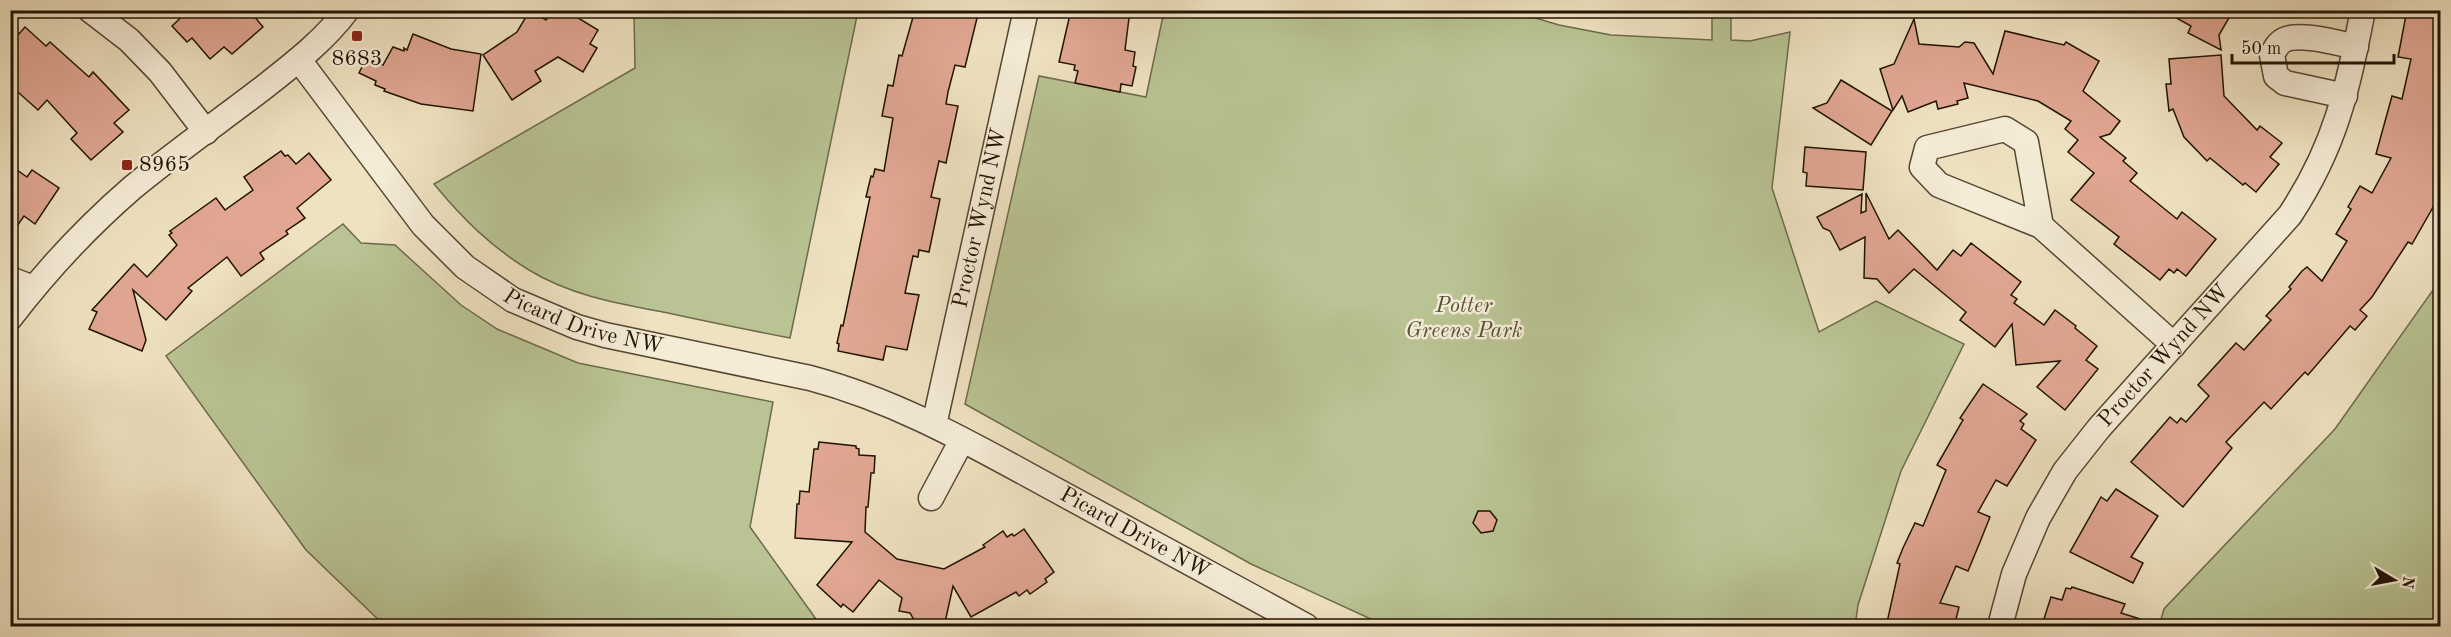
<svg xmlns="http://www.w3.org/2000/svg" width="2451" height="637" viewBox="0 0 2451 637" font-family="'Old Standard TT',serif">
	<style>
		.green { fill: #b9c393; stroke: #6c6b4b; stroke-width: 1.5 }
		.building { fill: #e1a793; stroke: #201303; stroke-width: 1.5 }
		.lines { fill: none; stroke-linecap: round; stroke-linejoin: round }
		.minor-casing { stroke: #544732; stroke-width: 27 }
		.minor { stroke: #f5ecd7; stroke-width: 24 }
		.poi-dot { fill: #8f2418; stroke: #f5ecd7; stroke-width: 2 }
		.labels { text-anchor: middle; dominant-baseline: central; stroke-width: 5; stroke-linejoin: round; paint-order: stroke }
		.poi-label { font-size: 22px; fill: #201303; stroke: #f5ecd7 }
		.street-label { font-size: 22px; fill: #201303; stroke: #f5ecd7 }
		.park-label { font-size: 22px; font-style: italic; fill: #565135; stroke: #f5ecd7 }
	</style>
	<rect width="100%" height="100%" fill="#efe2c1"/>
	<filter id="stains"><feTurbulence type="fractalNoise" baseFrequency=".00333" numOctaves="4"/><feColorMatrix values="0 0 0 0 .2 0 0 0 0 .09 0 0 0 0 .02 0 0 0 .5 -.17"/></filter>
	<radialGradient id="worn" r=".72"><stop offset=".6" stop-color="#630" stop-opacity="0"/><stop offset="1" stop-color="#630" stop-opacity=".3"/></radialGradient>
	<g class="green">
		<path d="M1731,10V40L1750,41L1790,32L1772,188L1819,332L1876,301L1964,344L1901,471L1858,605L1855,626H1386L1251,564L965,404L1039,76L1146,97L1164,11H1512L1559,25L1611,35L1712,40V11Z"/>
		<path d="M634,11H858L790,338C749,330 709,322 668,313C621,304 571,296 529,270C490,246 463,219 434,184L635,68Z"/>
		<path d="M343,224L361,243L395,245L461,305L497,329L578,363L773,402L750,527L821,626H385L306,550L166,356Z"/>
		<path d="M2440,280V626H2159L2164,609L2335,429Z"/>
	</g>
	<g class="building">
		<path d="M189,10H249L263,27L232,54L224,47L210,59L192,38L187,42L172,26Z"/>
		<path d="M530,10L546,20L549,15L552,17L556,10H565L598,30L590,44L597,48L583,72L558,57L535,71L541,81L512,100L483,55L517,32Z"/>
		<path d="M915,10H979L965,67L955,65L948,92L946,104L958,106L946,163L939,161L931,197L940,199L929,252L919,250L918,257L913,256L905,293L919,295L907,350L886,346L883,360L838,351L839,344L837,343L841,325L843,326L870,197H866L871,176L873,177L875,169L884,171L893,118L882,116L888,85L893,86L899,55L902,56Z"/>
		<path d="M1071,10H1130L1125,50L1135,52L1133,66L1136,67L1132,86L1121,84L1120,92L1075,83L1078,71L1074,70L1075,65L1059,62Z"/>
		<path d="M2162,10H2219L2230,16L2219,35L2221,50L2188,33L2191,26Z"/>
		<path d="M2407,10H2440V121L2434,146L2440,148V195L2412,244L2408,242L2372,297L2360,310L2367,316L2355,330L2350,326L2308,375L2305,372L2271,409L2264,402L2226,442L2232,448L2183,507L2131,462L2170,417L2177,423L2181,418L2186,422L2209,396L2198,385L2236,343L2244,350L2271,320L2266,316L2291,289L2289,287L2302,271L2307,267L2322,281L2347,241L2336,234L2351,209L2348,207L2360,186L2372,193L2391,158L2376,154L2392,96L2402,99L2411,59L2398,57Z"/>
		<path d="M1914,19L1919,44L1959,47L1965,42L1974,43L1993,74L2005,31L2064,45L2066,42L2099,61L2083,91L2120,121L2110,134L2100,137L2126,158L2123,161L2137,173L2130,181L2177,219L2182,212L2216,239L2186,276L2177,269L2174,273L2169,269L2160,280L2114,244L2119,237L2071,200L2094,173L2068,152L2078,140L2065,129L2071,121L2038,101L1964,83L1968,98L1957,101L1958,104L1938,109L1936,101L1908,112L1902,96L1893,110L1880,69L1894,64Z"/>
		<path d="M25,27L46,46L50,42L89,77L93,72L129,110L114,123L123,132L91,160L71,139L77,133L47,100L38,110L10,85V44Z"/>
		<path d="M413,34L451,49L481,54L473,111L421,104L384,91L385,89L375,85L376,81L359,73L367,57L383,65L393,47L404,51V48L407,50Z"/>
		<path d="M2221,55L2224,96L2257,130L2260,126L2282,143L2270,157L2279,164L2256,192L2245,183L2243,185L2210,158L2207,161L2184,137L2173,109L2169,111L2166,84H2171L2169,59Z"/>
		<path d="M1841,80L1892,111L1871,145L1813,108L1827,103Z"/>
		<path d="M1805,147L1866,152L1863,190L1806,186L1807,173L1803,172Z"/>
		<path d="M281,151L285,156L288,155L296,164L309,153L331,180L297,208L305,218L286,231L288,234L260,253L264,259L241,276L227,257L188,288L192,291L166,320L133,290L146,340L142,351L89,329L97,312L92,310L134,264L147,277L177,245L169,235L172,233L170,231L216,198L225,210L253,190L244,177Z"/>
		<path d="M10,165L27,177L32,170L59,188L35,224L24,216L10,236Z"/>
		<path d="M1866,193L1889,239L1898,230L1937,270L1953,250L1961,256L1971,243L2021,282L2011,295L2017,299L2014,303L2044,325L2055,310L2076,326L2075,328L2097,346L2086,360L2098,369L2065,410L2037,387L2060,361L2016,365L2012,324L1995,347L1960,320L1966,312L1914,269L1889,293L1877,279L1864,278L1865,237L1840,250L1830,231L1823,228L1817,217L1862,194L1861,213L1866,211Z"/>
		<path d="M1983,384L2027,414L2020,421L2024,424L2021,429L2036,440L2007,486L1996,480L1978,512L1990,517L1980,542L1968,571L1956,566L1940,603L1959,607L1954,627H1886L1900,564L1897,563L1903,548L1915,523L1923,526L1946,470L1937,465L1963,420L1960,418Z"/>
		<path d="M819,442L856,446V448L859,449V455L875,456L874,473H871L868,507H866L865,532L897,559L944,569L985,547L983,545L1003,531L1007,537L1012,534L1014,536L1024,529L1054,572L1045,579L1047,582L1030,594L1027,590L1019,596L1016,592L971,617L953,586L944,627H918L910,613L899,611L902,598L879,580L853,612L843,604L841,607L817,585L852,542L795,538L797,504H799L800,491L809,492L814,449H818Z"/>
		<path d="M2116,489L2158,516L2131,557L2143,563L2133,583L2070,552L2101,497L2107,501Z"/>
		<path d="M1478,511H1490L1497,520L1493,531L1481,533L1473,523Z"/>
		<path d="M2072,587L2125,604L2121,613L2153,623V627H2059L2043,622L2051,597L2062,600L2066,588L2071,589Z"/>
	</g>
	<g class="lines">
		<g class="minor-casing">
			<g id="minor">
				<path d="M90,10L129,40L160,72L206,132"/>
				<path id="s1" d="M299,60L423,225L465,267L513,300L577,327L605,335L810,378C900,402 973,445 1054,489C1138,535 1222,581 1306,626"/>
				<path d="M2345,96L2285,83L2276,76L2272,55C2275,49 2278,43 2284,40C2300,32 2338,43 2356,47"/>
				<path d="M2041,226L2026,142L2005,129L1927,148L1922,167L1939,185L2041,226L2174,345"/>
				<path d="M10,279L33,288"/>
				<path d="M10,318C46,271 87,227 132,188C174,153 220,121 263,88C292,65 324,41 347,10"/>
				<path id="s2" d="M934,425L1026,10"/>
				<path d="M931,498L962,440"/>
				<path id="s3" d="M2000,626L2014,574L2038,518L2065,471L2099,428L2290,215C2336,145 2347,91 2363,10"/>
			</g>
		</g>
		<use href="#minor" class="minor"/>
	</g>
	<g class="poi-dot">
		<rect x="351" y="30" width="12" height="12" rx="3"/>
		<rect x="121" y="159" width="12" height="12" rx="3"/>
	</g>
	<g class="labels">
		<g class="poi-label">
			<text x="357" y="59">8683</text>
			<text x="139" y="165" text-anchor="start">8965</text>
		</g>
		<g class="street-label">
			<text stroke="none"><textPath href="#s2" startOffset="212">Proctor Wynd NW</textPath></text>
			<text stroke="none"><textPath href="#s1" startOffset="398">Picard Drive NW</textPath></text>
			<text stroke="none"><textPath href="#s3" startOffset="321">Proctor Wynd NW</textPath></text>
			<text stroke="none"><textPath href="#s1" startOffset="993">Picard Drive NW</textPath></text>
		</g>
		<g class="park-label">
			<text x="1464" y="306">Potter<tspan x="1464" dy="25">Greens Park</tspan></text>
		</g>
	</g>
	<rect width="2451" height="637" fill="none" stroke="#efe2c1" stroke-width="36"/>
	<rect x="12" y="12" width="2427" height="613" fill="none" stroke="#201303" stroke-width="3"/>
	<rect x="18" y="18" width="2415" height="601" fill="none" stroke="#201303" stroke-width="1.5"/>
	<g transform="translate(2394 580) rotate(100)" stroke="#f5ecd7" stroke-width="4.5" paint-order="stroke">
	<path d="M0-4.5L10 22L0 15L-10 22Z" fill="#201303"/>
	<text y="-9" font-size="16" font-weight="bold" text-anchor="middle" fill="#201303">N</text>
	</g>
	<path d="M2232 54v9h162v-9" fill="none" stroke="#201303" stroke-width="3"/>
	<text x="2241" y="54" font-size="18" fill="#201303" stroke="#f5ecd7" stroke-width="4.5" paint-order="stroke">50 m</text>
	<rect width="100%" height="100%" filter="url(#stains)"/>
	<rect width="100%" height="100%" fill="url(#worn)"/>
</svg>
